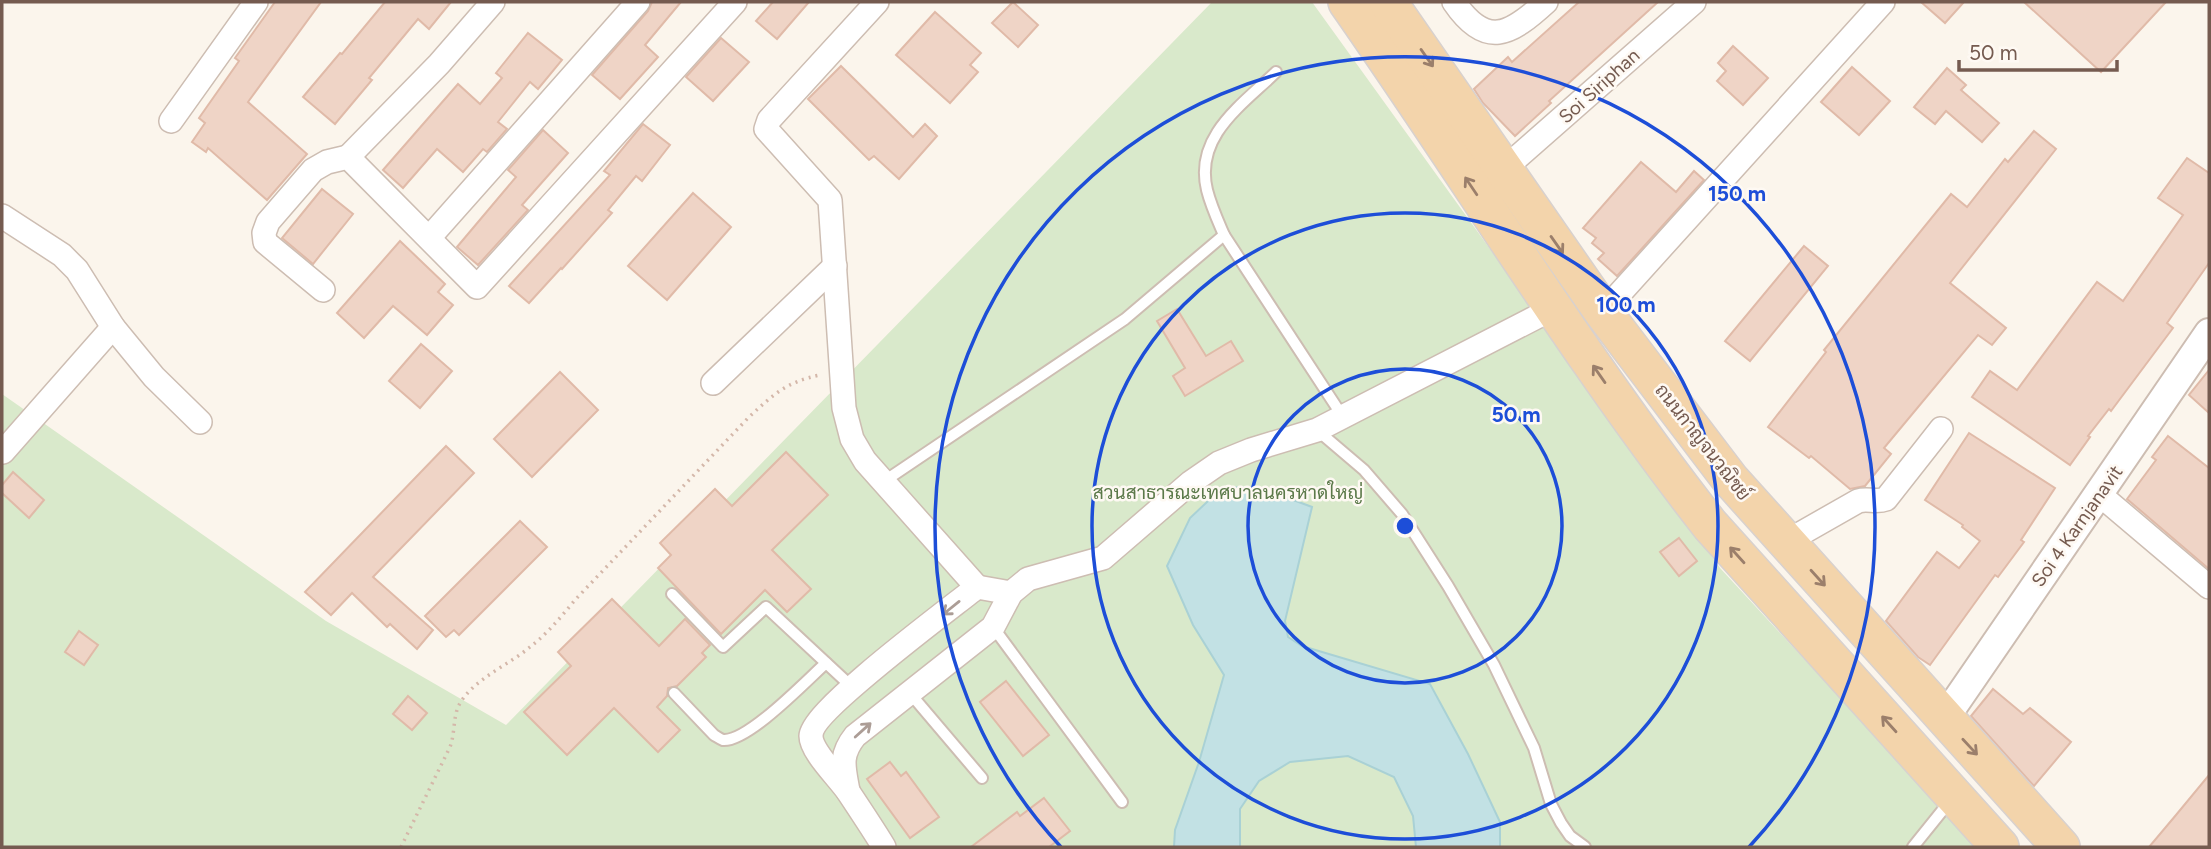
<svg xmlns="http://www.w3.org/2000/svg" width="2211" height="849" viewBox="0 0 2211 849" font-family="Figtree,Sarabun,sans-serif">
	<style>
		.green { fill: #d9e9cb }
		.water { fill: #c2e1e4; stroke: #a9d1d5; stroke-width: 2 }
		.building { fill: #efd4c6; stroke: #e0baa8; stroke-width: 2 }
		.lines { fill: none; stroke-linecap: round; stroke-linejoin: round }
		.service-casing { stroke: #cdbdb2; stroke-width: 14 }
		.minor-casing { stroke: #cdbdb2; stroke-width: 26 }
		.tertiary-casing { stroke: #cdbdb2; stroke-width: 32 }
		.primary-casing { stroke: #d8d1ce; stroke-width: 40 }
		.path { stroke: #d4b7a9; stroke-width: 3.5; stroke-dasharray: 2 5; stroke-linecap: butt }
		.service { stroke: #fff; stroke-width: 10 }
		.minor { stroke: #fff; stroke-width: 23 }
		.tertiary { stroke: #fff; stroke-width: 28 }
		.primary { stroke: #f3d4ab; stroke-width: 37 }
		.oneway { stroke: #9b7f6b }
		.oneway2 { stroke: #ac9d96 }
		.ring { fill: none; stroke: #1d4ed8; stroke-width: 3.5 }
		.labels { text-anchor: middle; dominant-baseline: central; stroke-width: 5; stroke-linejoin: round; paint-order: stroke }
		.street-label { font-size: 19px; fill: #755b50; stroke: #fef9f3 }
		.park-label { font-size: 19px; fill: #5b7949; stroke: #fef9f3 }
		.centre { fill: #1d4ed8; stroke: #fef9f3; stroke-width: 3.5 }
		.ring-label { font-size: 21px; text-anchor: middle; font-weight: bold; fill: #1d4ed8; stroke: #fef9f3; stroke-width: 5; stroke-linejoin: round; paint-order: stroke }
	</style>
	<rect width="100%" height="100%" fill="#fbf5ec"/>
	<path class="green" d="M1212,2H1312L1720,568L1978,847H2V394L326,621L506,725Z"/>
	<path class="water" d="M1223,487L1261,488L1312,507L1285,621L1288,637L1302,646L1430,684L1468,754L1500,822V847H1416L1413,816L1394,777L1348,756L1290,762L1259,781L1240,809V847H1174L1175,830L1199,762L1224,675L1193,625L1167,566L1190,518Z"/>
	<g class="building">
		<path d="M275,2H321L248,102L307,154L267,200L208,148L206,152L192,142L205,123L199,118L239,61L235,58Z"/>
		<path d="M385,2H451L429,29L418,19L369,78L372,80L335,124L303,97L340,53L342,54Z"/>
		<path d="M652,2H681L645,45L658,57L620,99L592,75L648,11Z"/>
		<path d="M773,2H809L777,39L756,21Z"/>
		<path d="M1013,2L1038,25L1018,47L992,23Z"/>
		<path d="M1579,2H1658L1549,101L1551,103L1515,136L1483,103L1474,89L1508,57L1512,62Z"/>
		<path d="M1921,2H1964L1945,23Z"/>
		<path d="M2024,2H2166L2101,72Z"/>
		<path d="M935,12L981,53L970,65L978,72L950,103L896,55Z"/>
		<path d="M528,33L562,60L538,89L530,82L498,122L507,129L487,152L483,149L463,172L437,149L403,188L383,170L458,84L480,104L502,78L496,73Z"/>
		<path d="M721,38L749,62L713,101L686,77Z"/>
		<path d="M1733,46L1768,78L1743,105L1717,81L1726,71L1718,63Z"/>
		<path d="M841,66L913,137L925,124L937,136L899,179L874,156L869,160L808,99Z"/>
		<path d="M1852,67L1890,101L1859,135L1821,102Z"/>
		<path d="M1947,68L1966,85L1961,90L1999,123L1982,142L1946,111L1935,124L1914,107Z"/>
		<path d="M643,124L670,145L642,181L636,176L608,210L612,213L562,269L561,268L529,303L509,286L610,175L604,171Z"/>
		<path d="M543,130L568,153L522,205L528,210L478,265L457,247L516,177L508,170Z"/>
		<path d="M2034,131L2056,149L1950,283L2006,328L1992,345L1978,335L1884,448L1891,454L1865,486L1850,489L1811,456L1809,458L1768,427L1826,352L1824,350L1951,194L1967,207L2005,159L2008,162Z"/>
		<path d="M2187,158L2209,173V263L2167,323L2173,328L2111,411L2109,409L2088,436L2090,437L2070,465L1972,397L1990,371L2017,390L2097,282L2123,301L2183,215L2158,198Z"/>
		<path d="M1641,162L1676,192L1694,171L1704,180L1617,276L1598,259L1604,253L1592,243L1596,238L1583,228Z"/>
		<path d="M322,189L353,214L313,264L282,238Z"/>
		<path d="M693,193L731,227L667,300L628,266Z"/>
		<path d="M400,241L445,284L438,292L453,305L427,335L393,306L364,338L337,313Z"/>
		<path d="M1804,246L1828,266L1750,361L1725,341Z"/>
		<path d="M1177,309L1206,356L1231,341L1243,361L1185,396L1173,376L1185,368L1157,321Z"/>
		<path d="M421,344L452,371L420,408L389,381Z"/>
		<path d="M2209,370V413L2189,395Z"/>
		<path d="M560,372L598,410L532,477L494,439Z"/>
		<path d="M1969,433L2055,488L2021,540L2024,542L1998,577L1995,575L1930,665L1918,657L1886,621L1937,552L1959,568L1980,541L1962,527L1963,525L1925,500Z"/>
		<path d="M2168,436L2209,468V569L2127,499L2156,460L2152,457Z"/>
		<path d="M446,446L474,473L373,577L433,630L417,649L390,624L387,627L352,593L331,615L305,592Z"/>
		<path d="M786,452L828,495L772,550L811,589L787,612L765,590L721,634L658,568L671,555L660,543L715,489L732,506Z"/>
		<path d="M13,472L44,500L29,518L2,493V485Z"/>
		<path d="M520,521L547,547L459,635L454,630L446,637L425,616Z"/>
		<path d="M1679,538L1697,561L1679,576L1660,552Z"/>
		<path d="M612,599L659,646L685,619L710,645L702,653L706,657L677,686L668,688L667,696L657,707L680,730L658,752L614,708L567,755L524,712L571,666L558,652Z"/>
		<path d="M79,631L98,645L84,665L65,652Z"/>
		<path d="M1006,681L1049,735L1023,756L980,702Z"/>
		<path d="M1993,689L2023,714L2030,708L2071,742L2034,786L1971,716Z"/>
		<path d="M408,696L427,713L412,730L393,714Z"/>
		<path d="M890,762L901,776L906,772L939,817L910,838L867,779Z"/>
		<path d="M2209,775V847H2149L2176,815Z"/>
		<path d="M1044,798L1070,831L1049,847H971L1017,812L1020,816Z"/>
	</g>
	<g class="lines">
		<g class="service-casing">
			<g id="service">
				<path d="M1224,235C1218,221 1211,206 1207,190C1194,136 1242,105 1276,72"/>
				<path d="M1317,430L1364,470L1402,514L1448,586L1494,665L1534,748L1551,804L1561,823L1570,836L1585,847"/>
				<path d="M883,482L1125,319L1224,235L1343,417"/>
				<path d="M672,594L723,647L766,607L852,687"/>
				<path d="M993,627L1122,802"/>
				<path d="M909,692L982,778"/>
				<path d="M674,693L714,735C716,736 720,739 723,740C748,742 807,680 826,663"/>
				<path d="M1913,847L1950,801"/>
			</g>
		</g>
		<g class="minor-casing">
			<g id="minor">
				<path d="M877,2L769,120L766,129L830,200L844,408L852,439L865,461L977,587"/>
				<path d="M1454,2C1486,49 1510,35 1546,2"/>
				<path d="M171,121L256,2"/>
				<path d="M348,157L439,64L493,2"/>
				<path d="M1504,169L1694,2"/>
				<path d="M2,216L62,255L77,270L113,327L154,377L200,422"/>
				<path d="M429,238L638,2"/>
				<path d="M323,290L265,242L264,233L268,222L313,170L327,162L348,157L477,287L735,2"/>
				<path d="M1603,312L1883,2"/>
				<path d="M713,383L835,266"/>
				<path d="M3,452L113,327"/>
				<path d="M2099,494L2209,587"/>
				<path d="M1786,542L1858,501C1868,498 1876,503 1886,499L1941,429"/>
				<path d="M848,791C844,768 839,756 855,736L993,627L1011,593L1028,579L1103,558L1190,483L1219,463L1251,450L1317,430L1554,308"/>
				<path d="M884,847C873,829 861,811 849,793C840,779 811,752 811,736C811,711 951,608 977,587L1011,593"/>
			</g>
		</g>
		<g class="tertiary-casing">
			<path id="tertiary" d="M1944,719L2209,333"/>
		</g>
		<g class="primary-casing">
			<g id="primary">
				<path d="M1347,2C1469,176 1579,358 1710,525L2000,847"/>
				<path d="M1388,2L1603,312L1730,479L2061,847"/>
			</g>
		</g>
		<path class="path" d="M401,847L450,747C455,734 453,717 459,705C473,679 509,665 530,647C547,634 561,617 575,600L749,417C774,394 786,382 820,375"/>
		<use href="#service" class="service"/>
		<use href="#minor" class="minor"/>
		<use href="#tertiary" class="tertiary"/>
		<use href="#primary" class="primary"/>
	</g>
	<defs><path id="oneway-shaft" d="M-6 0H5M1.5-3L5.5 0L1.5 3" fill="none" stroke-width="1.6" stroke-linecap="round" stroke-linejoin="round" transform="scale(1.75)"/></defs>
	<g class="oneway">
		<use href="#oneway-shaft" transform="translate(1427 58) rotate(55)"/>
		<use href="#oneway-shaft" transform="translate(1471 186) rotate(-124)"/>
		<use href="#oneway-shaft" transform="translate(1557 245) rotate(55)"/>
		<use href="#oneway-shaft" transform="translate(1599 374) rotate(-125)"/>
		<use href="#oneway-shaft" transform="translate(1737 555) rotate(-132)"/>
		<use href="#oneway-shaft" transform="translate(1818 578) rotate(48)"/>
		<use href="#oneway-shaft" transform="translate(1889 724) rotate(-132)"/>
		<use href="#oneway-shaft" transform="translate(1970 747) rotate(47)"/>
	</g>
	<g class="oneway2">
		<use href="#oneway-shaft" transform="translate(951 608) rotate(141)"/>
		<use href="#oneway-shaft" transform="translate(863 730) rotate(-42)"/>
	</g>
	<g class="ring">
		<circle cx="1405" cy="526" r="157"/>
		<circle cx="1405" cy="526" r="313"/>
		<path d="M1061 847A470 470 0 1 1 1749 847"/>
	</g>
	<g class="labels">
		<g class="street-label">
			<text transform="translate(1599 86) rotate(-42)">Soi Siriphan</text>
			<text transform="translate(1703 442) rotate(52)">ถนนกาญจนวณิชย์</text>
			<text transform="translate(2077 526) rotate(-55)">Soi 4 Karnjanavit</text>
		</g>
		<g class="park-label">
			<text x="1228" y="492">สวนสาธารณะเทศบาลนครหาดใหญ่</text>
		</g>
	</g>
	<circle cx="1405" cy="526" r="10" class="centre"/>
	<g class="ring-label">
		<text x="1737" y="201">150 m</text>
		<text x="1626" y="312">100 m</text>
		<text x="1516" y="422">50 m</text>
	</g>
	<rect width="2211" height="849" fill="none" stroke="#755b50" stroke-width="7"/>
	<path d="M1959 60v10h158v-10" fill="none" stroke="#755b50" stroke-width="3.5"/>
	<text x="1969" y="60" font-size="21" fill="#755b50" stroke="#fef9f3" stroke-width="5" paint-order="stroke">50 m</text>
</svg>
